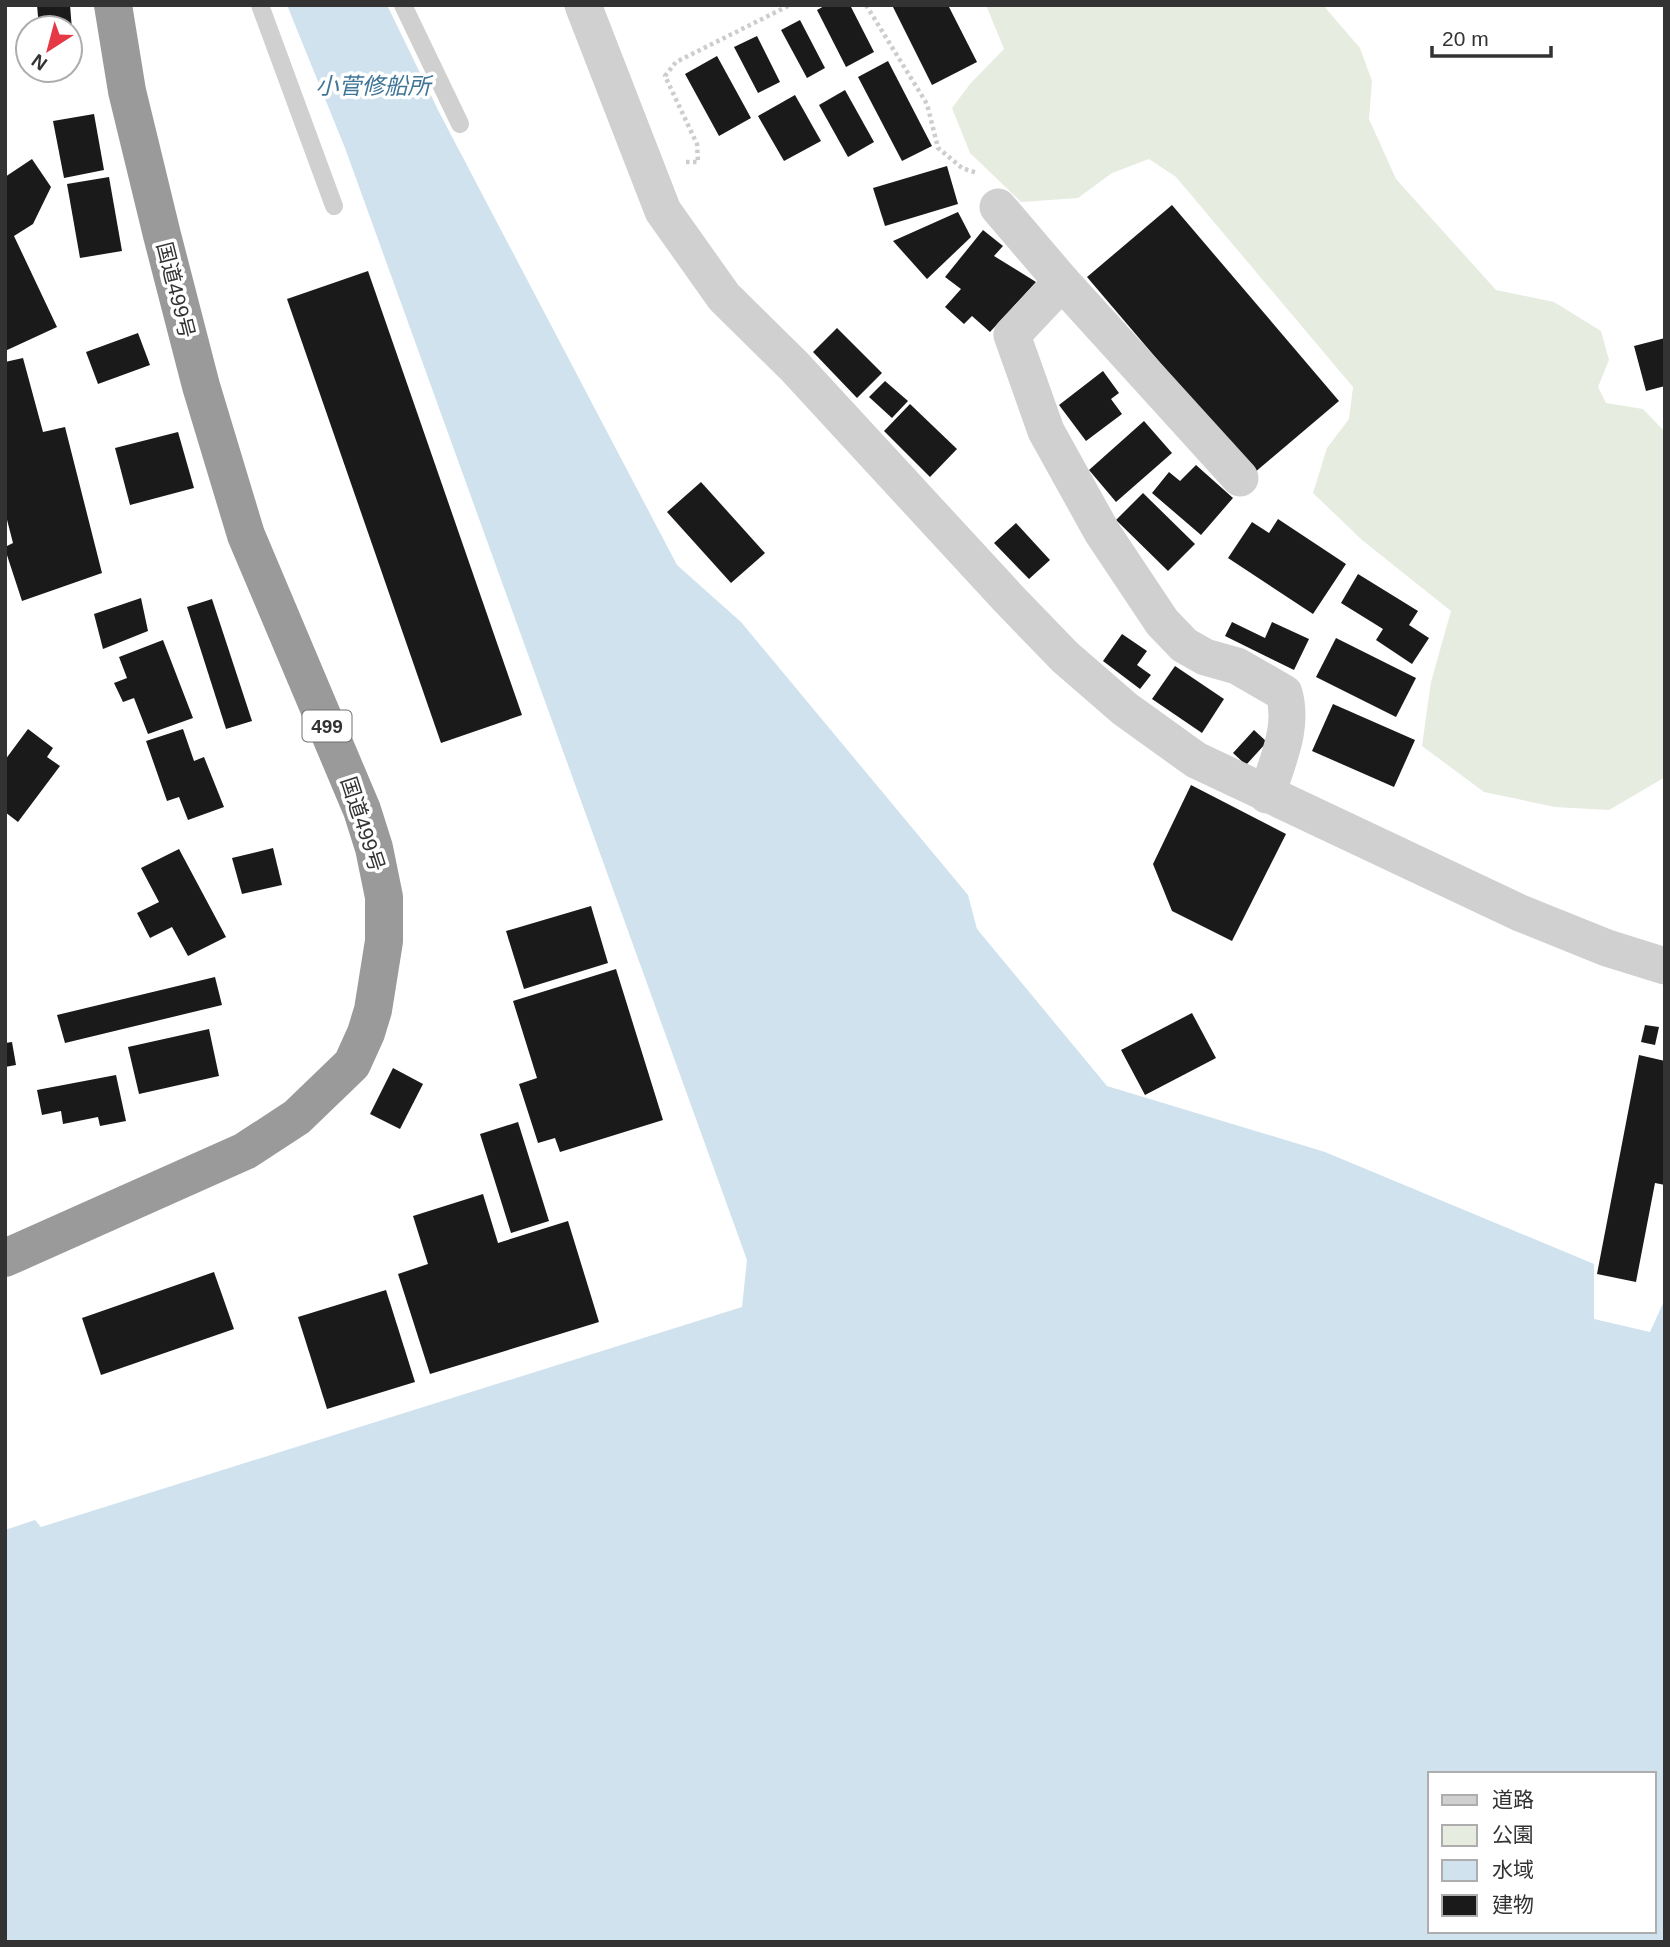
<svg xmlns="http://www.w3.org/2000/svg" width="1670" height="1947" viewBox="0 0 1670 1947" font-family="Helvetica,'Noto Sans JP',sans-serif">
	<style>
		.green { fill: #e6ecdf }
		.water { fill: #cfe2ee; fill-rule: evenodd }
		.building { fill: #1a1a1a }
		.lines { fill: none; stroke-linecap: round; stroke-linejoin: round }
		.path { stroke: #cdcdcd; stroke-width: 4.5; stroke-dasharray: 3.5 3.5; stroke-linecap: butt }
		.lane { stroke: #d0d0d0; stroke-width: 18 }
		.street { stroke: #d0d0d0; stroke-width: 37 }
		.highway { stroke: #9a9a9a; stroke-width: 38 }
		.labels { text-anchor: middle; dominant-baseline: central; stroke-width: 7; stroke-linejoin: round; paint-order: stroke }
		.shield { fill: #fff; stroke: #707070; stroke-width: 2 }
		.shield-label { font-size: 19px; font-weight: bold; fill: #333 }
		.street-label { font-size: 21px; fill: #333; stroke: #fff }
		.water-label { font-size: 23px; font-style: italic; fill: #3f7597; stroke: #fff }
	</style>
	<rect width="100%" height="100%" fill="#fff"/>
	<path class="green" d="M986,5H1323L1360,48L1372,81L1369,119L1396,179L1496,290L1554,302L1601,331L1609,360L1598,387L1606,403L1643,409L1665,432V775L1662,779L1609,810L1555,807L1484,792L1422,746L1431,682L1451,611L1362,540L1313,493L1327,448L1349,419L1353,387L1176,177L1149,159L1112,173L1078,198L1021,202L970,153L952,108L970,84L1004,49Z"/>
	<path class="water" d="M287,5H387L439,112L677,565L741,622L968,895L977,929L1107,1086L1325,1152L1594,1264V1319L1650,1332L1665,1299V1942H5V1530L35,1520L41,1527L742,1307L747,1260L345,148ZM1430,1774H1654V1931H1430Z"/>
	<g class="building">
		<path d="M37,5H70L73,42L70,43V28H39Z"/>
		<path d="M826,5H850L874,52L846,67L817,10Z"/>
		<path d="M892,5H948L977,62L932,85Z"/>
		<path d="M800,20L825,68L807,78L781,30Z"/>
		<path d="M757,36L780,82L758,93L734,47Z"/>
		<path d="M717,56L751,118L719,136L685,74Z"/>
		<path d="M888,61L932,146L902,161L858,77Z"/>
		<path d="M845,90L874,142L848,157L819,105Z"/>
		<path d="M795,95L821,141L784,161L758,116Z"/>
		<path d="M94,114L104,170L64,178L53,121Z"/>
		<path d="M32,159L51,187L33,224L14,236L57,327L5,351V177Z"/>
		<path d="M947,166L958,204L885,226L873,188Z"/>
		<path d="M109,177L122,251L80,258L67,184Z"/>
		<path d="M1172,205L1339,401L1254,473L1087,277Z"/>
		<path d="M958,212L971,237L927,279L893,241Z"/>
		<path d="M983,230L1003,246L994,256L1036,282L990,332L972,316L964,324L945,307L961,289L945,277Z"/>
		<path d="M368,271L522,715L441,743L287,299Z"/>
		<path d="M837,328L882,373L857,398L813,352Z"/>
		<path d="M138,333L150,365L98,384L86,352Z"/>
		<path d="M1665,338V386L1646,391L1634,346Z"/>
		<path d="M23,358L43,432L65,427L102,573L22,601L5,549V547L13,543L5,512V362Z"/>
		<path d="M1103,371L1119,393L1111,399L1122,414L1086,441L1059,405Z"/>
		<path d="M885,381L908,401L892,418L869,397Z"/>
		<path d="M910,404L957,449L930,477L884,431Z"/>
		<path d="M1144,421L1172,453L1116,502L1089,470Z"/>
		<path d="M178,432L194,488L130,505L115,448Z"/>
		<path d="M1196,465L1233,498L1201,535L1152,493L1169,472L1180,481Z"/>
		<path d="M701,482L765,553L731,583L667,512Z"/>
		<path d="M1143,493L1195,544L1168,571L1116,520Z"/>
		<path d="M1278,519L1346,564L1313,614L1228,558L1252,522L1269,533Z"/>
		<path d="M1016,523L1050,560L1029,579L994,543Z"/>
		<path d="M1358,574L1418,611L1409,625L1429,638L1412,664L1376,640L1383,629L1341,603Z"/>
		<path d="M141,598L148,631L103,649L94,614Z"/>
		<path d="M212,599L252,721L226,729L187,607Z"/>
		<path d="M1232,622L1265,638L1272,622L1309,639L1294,670L1225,636Z"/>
		<path d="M1122,634L1147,651L1137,665L1151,675L1140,689L1103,661Z"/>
		<path d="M1336,638L1416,678L1396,717L1316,677Z"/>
		<path d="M163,640L193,718L148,734L134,698L123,702L114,683L127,678L119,657Z"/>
		<path d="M1175,666L1224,699L1202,733L1152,699Z"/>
		<path d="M1333,704L1415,740L1394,787L1312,751Z"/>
		<path d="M28,729L53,748L47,757L60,766L18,822L5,812V760Z"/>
		<path d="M183,729L194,761L204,757L224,807L188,820L179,797L167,801L146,741Z"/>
		<path d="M1254,730L1267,742L1246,765L1233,753Z"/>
		<path d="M1191,785L1286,834L1232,941L1172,911L1153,864Z"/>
		<path d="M273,848L282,885L242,894L232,858Z"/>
		<path d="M179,849L226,937L188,956L172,927L150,938L137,913L159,902L141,868Z"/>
		<path d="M591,906L608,963L524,989L506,931Z"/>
		<path d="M616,969L663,1120L560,1152L555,1138L538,1143L519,1084L537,1078L513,1001Z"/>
		<path d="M215,977L222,1005L65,1043L57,1015Z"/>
		<path d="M1192,1013L1216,1058L1145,1095L1121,1050Z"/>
		<path d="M1645,1025L1659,1027L1655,1045L1641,1042Z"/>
		<path d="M209,1029L219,1076L139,1094L128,1047Z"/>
		<path d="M12,1042L16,1065L5,1067V1043Z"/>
		<path d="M1639,1055L1665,1061V1185L1655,1183L1636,1282L1597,1274Z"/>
		<path d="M393,1068L423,1084L400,1129L370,1114Z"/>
		<path d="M116,1075L126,1121L100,1126L98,1117L63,1124L61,1111L42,1115L37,1090Z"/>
		<path d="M518,1122L549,1221L511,1233L480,1134Z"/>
		<path d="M483,1194L498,1243L568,1221L599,1322L430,1374L398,1274L428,1264L413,1216Z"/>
		<path d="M214,1272L234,1329L101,1375L82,1318Z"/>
		<path d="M386,1290L415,1382L327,1409L298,1317Z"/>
	</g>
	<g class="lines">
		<g class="path">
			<path d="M866,5L927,104L938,148L962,168L977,173"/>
			<path d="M686,162H698L697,144L665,76L676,62L790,5"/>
		</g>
		<g class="lane">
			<path d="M260,5L334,206"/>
			<path d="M403,5L460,124"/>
		</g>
		<g class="street">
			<path d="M583,5L663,211L724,297L794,366L1008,598L1065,657L1125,709L1196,760L1520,913L1607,948L1665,966"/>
			<path d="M998,207L1062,282L1012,335L1046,431L1102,532L1162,622L1184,645L1205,657L1237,666L1284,693C1294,728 1277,761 1267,795"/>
			<path d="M1062,282L1240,478"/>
		</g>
		<path class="highway" d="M5,1258L245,1151L297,1117L352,1064L366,1033L373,1010L384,941V897L374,848L362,810L246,535L201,386L162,235L127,91L113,5"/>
	</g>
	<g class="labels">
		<rect class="shield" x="302.5" y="710.5" width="49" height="31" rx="5"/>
		<g class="shield-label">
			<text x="327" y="726">499</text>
		</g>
		<g class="street-label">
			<text transform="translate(176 290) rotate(76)">国道499号</text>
			<text transform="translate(363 824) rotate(72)">国道499号</text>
		</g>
		<g class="water-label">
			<text x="373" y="86">小菅修船所</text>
		</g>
	</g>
	<rect width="1670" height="1947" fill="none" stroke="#333333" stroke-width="14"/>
	<rect x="1428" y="1772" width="228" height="161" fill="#ffffff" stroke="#adadad" stroke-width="2"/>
	<rect x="1442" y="1795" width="35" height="10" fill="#d0d0d0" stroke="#adadad" stroke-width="2"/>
	<text x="1492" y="1807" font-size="21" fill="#333333">道路</text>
	<rect x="1442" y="1825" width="35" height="21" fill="#e6ecdf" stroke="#adadad" stroke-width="2"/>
	<text x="1492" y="1842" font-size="21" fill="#333333">公園</text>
	<rect x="1442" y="1860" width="35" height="21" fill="#cfe2ee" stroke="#adadad" stroke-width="2"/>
	<text x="1492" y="1877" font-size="21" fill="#333333">水域</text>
	<rect x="1442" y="1895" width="35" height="21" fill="#1a1a1a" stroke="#adadad" stroke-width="2"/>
	<text x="1492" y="1912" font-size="21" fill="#333333">建物</text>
	<g transform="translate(49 49) rotate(216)"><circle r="33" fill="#ffffff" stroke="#adadad" stroke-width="2"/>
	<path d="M0-5L12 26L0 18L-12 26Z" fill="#e63946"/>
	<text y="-10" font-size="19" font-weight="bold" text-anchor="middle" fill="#333333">N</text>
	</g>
	<path d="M1432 46v10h119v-10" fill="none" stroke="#333333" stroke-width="3.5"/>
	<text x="1442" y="46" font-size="21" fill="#333333" stroke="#ffffff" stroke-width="5" paint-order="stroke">20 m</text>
</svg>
